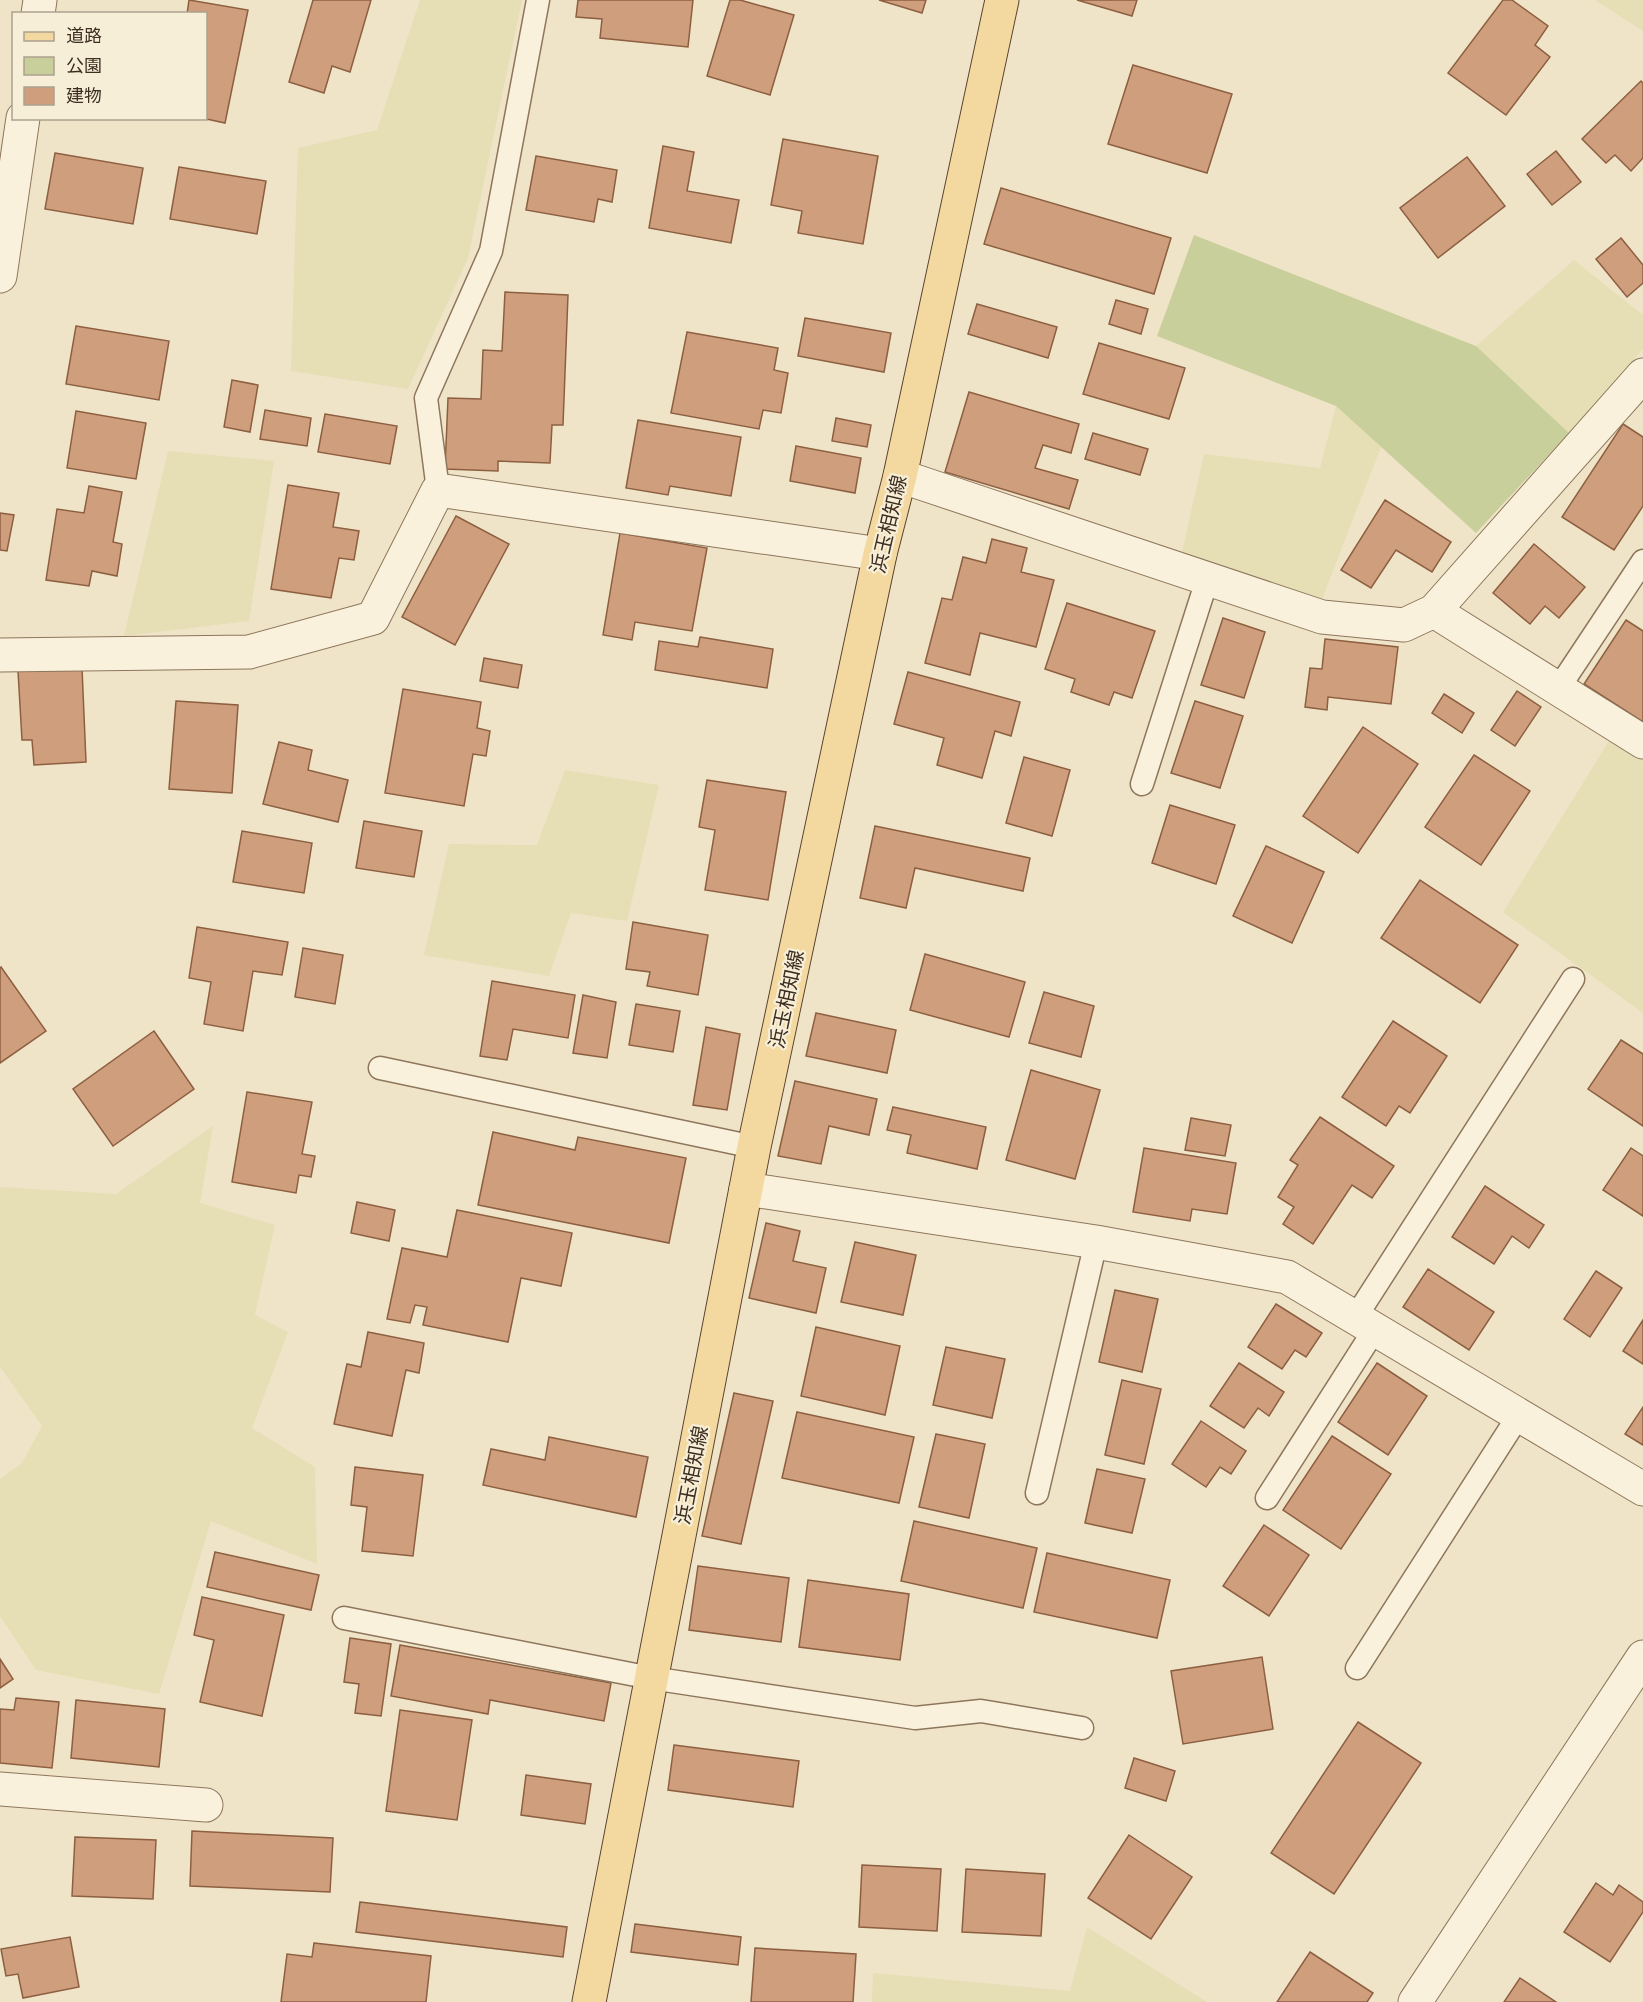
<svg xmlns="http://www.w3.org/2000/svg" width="1643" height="2002" viewBox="0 0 1643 2002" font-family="Merriweather,'Noto Sans JP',serif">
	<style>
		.farmland { fill: #e6deb5 }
		.green { fill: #c9cf9b }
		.building { fill: #cf9f7d; stroke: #8d5f41; stroke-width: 1.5 }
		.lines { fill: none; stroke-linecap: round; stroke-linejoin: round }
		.service-casing { stroke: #8d765c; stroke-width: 25 }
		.minor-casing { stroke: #8d765c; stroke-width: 35 }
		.primary-casing { stroke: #5b4430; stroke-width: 35 }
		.service { stroke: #faf1dc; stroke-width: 22 }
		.minor { stroke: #faf1dc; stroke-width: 33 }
		.primary { stroke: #f3d9a0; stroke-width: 33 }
		.labels { text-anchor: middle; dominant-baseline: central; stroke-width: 4.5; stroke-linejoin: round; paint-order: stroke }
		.street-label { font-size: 20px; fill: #3d2e20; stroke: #f7eed8 }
	</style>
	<rect width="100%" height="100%" fill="#f0e4c8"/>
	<g class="farmland">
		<path d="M420,0H522L468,258L408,389L291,371L298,148L377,130Z"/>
		<path d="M1595,0H1643V31Z"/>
		<path d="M1574,260L1643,315V349L1569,433L1476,346Z"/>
		<path d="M1336,406L1381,447L1321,602L1182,552L1204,454L1320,468Z"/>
		<path d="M168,451L274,461L249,621L124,636Z"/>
		<path d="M1609,741L1643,761V1013L1503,912Z"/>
		<path d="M565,770L659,785L627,921L571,913L549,976L424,955L449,844L537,845Z"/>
		<path d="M213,1126L200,1203L275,1225L255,1315L288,1332L252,1428L315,1467L317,1564L211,1521L159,1694L36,1670L0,1616V1479L22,1463L42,1426L0,1367V1187L116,1194Z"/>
		<path d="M1087,1927L1207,2002H872L873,1973L1070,1991Z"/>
	</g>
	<path class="green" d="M1194,235L1476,346L1569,433L1476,533L1336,406L1157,336Z"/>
	<g class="building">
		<path d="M189,0L248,10L225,123L202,118H206V14H187Z"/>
		<path d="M313,0H371L350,72L332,66L324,93L289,82Z"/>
		<path d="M578,0H693L688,47L600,38L602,19L576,17Z"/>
		<path d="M730,0H740L794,15L770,95L707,76Z"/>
		<path d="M879,0H926L922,13Z"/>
		<path d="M1077,0H1137L1132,16Z"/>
		<path d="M1503,0H1512L1548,26L1535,45L1550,57L1506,115L1448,73Z"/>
		<path d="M1133,65L1232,94L1207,173L1108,144Z"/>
		<path d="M1641,81L1643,83V158L1631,171L1615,155L1606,163L1582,139Z"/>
		<path d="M783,139L878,156L863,244L798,233L802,211L771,205Z"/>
		<path d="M663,146L694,152L687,191L739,200L731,243L649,228Z"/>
		<path d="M1556,151L1581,182L1552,205L1527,174Z"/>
		<path d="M55,153L143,168L133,224L45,209Z"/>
		<path d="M536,156L617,170L612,202L598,199L594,222L526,210Z"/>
		<path d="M1467,157L1505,206L1438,258L1400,208Z"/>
		<path d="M179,167L266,181L257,234L170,219Z"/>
		<path d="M1001,188L1171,238L1154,294L984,244Z"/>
		<path d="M1621,238L1643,265V283L1627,297L1596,259Z"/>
		<path d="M505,292L568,295L563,425H552L550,463L498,461V471L445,469L448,398L481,399L483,350L502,351Z"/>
		<path d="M1116,300L1148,309L1141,334L1109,324Z"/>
		<path d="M977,304L1057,327L1048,358L968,334Z"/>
		<path d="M805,318L891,333L884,372L798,356Z"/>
		<path d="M76,326L169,341L159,400L66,384Z"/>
		<path d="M687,332L778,348L774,370L788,373L781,413L763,410L759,429L671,413Z"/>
		<path d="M1099,343L1185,368L1169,419L1083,394Z"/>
		<path d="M232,380L258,385L250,432L224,427Z"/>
		<path d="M969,392L1079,424L1071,453L1043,445L1035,468L1078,480L1069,509L945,472Z"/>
		<path d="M265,410L311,418L307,446L260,439Z"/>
		<path d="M76,411L146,423L136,479L67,468Z"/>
		<path d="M325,414L397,426L390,464L318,452Z"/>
		<path d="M836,418L871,425L867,447L832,441Z"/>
		<path d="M638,420L741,437L731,496L670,486L668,495L626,488Z"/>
		<path d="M1623,424L1643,437V506L1614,550L1562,517Z"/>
		<path d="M1093,433L1148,449L1140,475L1085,459Z"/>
		<path d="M796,446L861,458L855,493L790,481Z"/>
		<path d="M288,485L339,493L333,527L359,531L354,560L339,558L331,598L271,589Z"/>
		<path d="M89,486L122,492L113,542L122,544L117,576L92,571L89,586L46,580L57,509L84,513Z"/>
		<path d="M1385,500L1451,542L1432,572L1396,550L1371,588L1341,570Z"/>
		<path d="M0,513L14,515L7,551L0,550Z"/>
		<path d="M456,516L509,544L455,645L402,617Z"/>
		<path d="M620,533L707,548L692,631L635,622L632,640L603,635Z"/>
		<path d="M992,539L1027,548L1021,572L1054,580L1036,647L980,633L970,675L925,663L942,598L952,600L963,557L986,563Z"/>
		<path d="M1534,544L1585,587L1559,618L1545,606L1530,624L1493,593Z"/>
		<path d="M1067,603L1155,631L1132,698L1114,692L1109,705L1071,692L1075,679L1045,669Z"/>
		<path d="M1223,618L1265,632L1244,698L1201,685Z"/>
		<path d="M1626,620L1643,631V722L1584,684Z"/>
		<path d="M700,637L773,649L767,688L655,670L659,641L698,647Z"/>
		<path d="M1325,639L1398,647L1391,704L1328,697L1327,710L1305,707L1310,668L1322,669Z"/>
		<path d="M484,658L522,665L518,688L480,681Z"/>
		<path d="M82,668L86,762L34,765L32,740H22L18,671Z"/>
		<path d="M908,672L1020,702L1011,736L995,731L982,778L937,765L944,738L894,724Z"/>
		<path d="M403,689L481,702L477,728L490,731L486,756L473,754L464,806L385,793Z"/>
		<path d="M1517,691L1541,707L1515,746L1491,730Z"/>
		<path d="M1444,694L1474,713L1462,733L1432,713Z"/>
		<path d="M176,701L238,705L232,793L169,789Z"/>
		<path d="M1195,701L1243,716L1220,788L1171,773Z"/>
		<path d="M1363,727L1418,764L1358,853L1303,816Z"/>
		<path d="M279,742L312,750L308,770L348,780L338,822L263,804Z"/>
		<path d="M1474,755L1530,791L1481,865L1425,827Z"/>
		<path d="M1024,757L1070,770L1052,836L1006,823Z"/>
		<path d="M707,780L786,792L768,900L705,890L715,830L699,827Z"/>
		<path d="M1170,805L1235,825L1216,884L1152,863Z"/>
		<path d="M364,821L422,831L414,877L356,868Z"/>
		<path d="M875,826L1030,858L1023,891L915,868L906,908L860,898Z"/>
		<path d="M242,831L312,843L304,893L233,882Z"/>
		<path d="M1266,846L1324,872L1292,943L1233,916Z"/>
		<path d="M1420,880L1518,945L1480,1003L1381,938Z"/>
		<path d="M633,922L708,935L698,995L647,986L650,972L626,969Z"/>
		<path d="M197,927L288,942L282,975L253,971L243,1031L204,1024L211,982L189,978Z"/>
		<path d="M303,948L343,955L335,1004L295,997Z"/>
		<path d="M925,954L1025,982L1009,1037L910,1010Z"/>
		<path d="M1,967L46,1031L0,1063V968Z"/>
		<path d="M492,981L575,995L568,1038L513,1029L507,1060L480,1056Z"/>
		<path d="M1044,992L1094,1006L1081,1057L1029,1043Z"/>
		<path d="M583,995L616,1002L607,1058L573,1053Z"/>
		<path d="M636,1004L680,1011L673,1052L629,1045Z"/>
		<path d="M816,1013L896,1030L887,1073L806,1056Z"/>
		<path d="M1393,1021L1447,1056L1410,1113L1399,1106L1386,1126L1342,1097Z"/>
		<path d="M706,1027L740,1034L727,1110L693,1105Z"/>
		<path d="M154,1031L194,1089L113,1146L73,1089Z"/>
		<path d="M1621,1040L1643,1054V1126L1588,1089Z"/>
		<path d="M1031,1070L1100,1090L1075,1179L1006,1160Z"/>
		<path d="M795,1081L877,1099L869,1135L829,1126L821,1164L778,1156Z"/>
		<path d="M247,1092L312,1102L302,1154L315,1156L311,1177L299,1175L296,1193L232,1182Z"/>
		<path d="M893,1107L986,1127L977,1169L907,1153L911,1135L887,1130Z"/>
		<path d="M1320,1117L1394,1166L1372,1198L1352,1185L1313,1244L1283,1224L1294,1207L1278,1197L1298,1165L1290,1160Z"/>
		<path d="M1191,1118L1231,1125L1225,1156L1185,1150Z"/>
		<path d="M493,1132L575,1150L578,1137L686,1158L669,1243L478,1205Z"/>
		<path d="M1144,1148L1236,1163L1227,1214L1192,1209L1190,1221L1133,1212Z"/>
		<path d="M1631,1148L1643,1156V1216L1603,1190Z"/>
		<path d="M1485,1186L1544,1225L1529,1248L1512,1236L1494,1264L1452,1237Z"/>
		<path d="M357,1202L395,1210L389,1241L351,1233Z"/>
		<path d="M457,1210L572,1233L561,1286L521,1278L508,1342L423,1325L427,1307L415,1305L410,1323L387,1319L402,1248L447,1257Z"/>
		<path d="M766,1223L800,1231L793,1261L826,1268L816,1313L749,1298Z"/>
		<path d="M855,1242L916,1255L903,1315L841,1302Z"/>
		<path d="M1428,1269L1494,1312L1469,1350L1403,1307Z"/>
		<path d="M1596,1271L1622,1288L1590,1337L1564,1319Z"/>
		<path d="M1115,1290L1158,1299L1142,1372L1099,1362Z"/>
		<path d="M1276,1304L1322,1333L1306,1357L1295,1350L1282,1369L1248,1347Z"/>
		<path d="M1643,1320V1364L1623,1351Z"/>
		<path d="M816,1327L900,1346L885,1415L801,1396Z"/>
		<path d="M368,1332L424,1343L419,1373L406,1370L392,1436L334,1424L347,1364L361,1367Z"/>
		<path d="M946,1347L1005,1359L992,1418L933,1405Z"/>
		<path d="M1239,1363L1284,1392L1269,1416L1258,1408L1244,1428L1210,1406Z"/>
		<path d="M1377,1363L1427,1396L1388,1455L1338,1422Z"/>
		<path d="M1122,1380L1161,1389L1144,1464L1105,1455Z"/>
		<path d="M734,1393L773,1401L741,1544L702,1536Z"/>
		<path d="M1643,1407V1445L1625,1434Z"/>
		<path d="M797,1412L914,1437L899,1503L782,1478Z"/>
		<path d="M1201,1421L1246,1451L1231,1474L1220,1467L1206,1487L1172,1464Z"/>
		<path d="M936,1434L985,1444L969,1518L919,1507Z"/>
		<path d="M1332,1436L1391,1474L1341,1549L1283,1510Z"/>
		<path d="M549,1437L648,1457L636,1517L483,1485L491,1449L545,1460Z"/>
		<path d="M355,1467L423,1475L413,1556L362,1551L367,1507L351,1505Z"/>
		<path d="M1097,1469L1145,1479L1132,1533L1085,1523Z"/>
		<path d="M914,1521L1037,1548L1023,1608L901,1581Z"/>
		<path d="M1264,1525L1309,1555L1269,1616L1223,1586Z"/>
		<path d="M215,1552L319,1575L311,1610L207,1587Z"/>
		<path d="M1047,1553L1170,1580L1157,1638L1034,1612Z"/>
		<path d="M698,1566L789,1578L781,1642L689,1630Z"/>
		<path d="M808,1580L909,1594L900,1660L799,1647Z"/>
		<path d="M202,1597L284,1615L262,1716L200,1702L214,1640L194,1635Z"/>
		<path d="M350,1638L391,1644L381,1716L355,1713L359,1684L344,1682Z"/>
		<path d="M400,1645L611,1683L604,1721L490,1700L488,1714L391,1696Z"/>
		<path d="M1262,1657L1273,1729L1183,1744L1171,1671Z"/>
		<path d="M0,1659L13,1679L0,1688Z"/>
		<path d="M16,1698L59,1702L52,1768L0,1763V1709L14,1710Z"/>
		<path d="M76,1700L165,1709L159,1767L71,1758Z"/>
		<path d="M400,1710L472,1720L457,1820L386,1811Z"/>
		<path d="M1358,1722L1421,1763L1334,1894L1271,1853Z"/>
		<path d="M674,1745L799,1761L793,1807L668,1790Z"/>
		<path d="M1134,1758L1175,1771L1166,1801L1125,1788Z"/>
		<path d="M526,1775L591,1784L585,1824L521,1815Z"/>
		<path d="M192,1831L333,1838L330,1892L190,1886Z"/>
		<path d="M1129,1835L1192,1877L1151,1939L1088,1898Z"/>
		<path d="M75,1837L156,1840L153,1899L72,1896Z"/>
		<path d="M862,1865L941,1869L937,1931L859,1927Z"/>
		<path d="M966,1869L1045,1874L1041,1936L962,1932Z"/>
		<path d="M1596,1883L1613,1895L1619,1885L1643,1902V1912L1610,1962L1564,1932Z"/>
		<path d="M360,1902L567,1927L563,1957L356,1932Z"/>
		<path d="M635,1924L741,1937L738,1965L631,1952Z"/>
		<path d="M70,1937L79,1987L23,1998L18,1974L6,1976L1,1949Z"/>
		<path d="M314,1943L431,1956L426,2002H281L287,1954L312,1957Z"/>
		<path d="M755,1948L856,1954L853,2002H751Z"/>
		<path d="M1310,1952L1373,1993L1367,2002H1277Z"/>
		<path d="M1520,1978L1556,2002H1504Z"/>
	</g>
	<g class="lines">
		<g class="service-casing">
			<g id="service">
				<path d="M438,490L426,398L491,251L538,0"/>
				<path d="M1558,689L1643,561"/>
				<path d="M1142,784L1207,580"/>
				<path d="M380,1068L754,1147"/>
				<path d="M1355,1318L1573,979"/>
				<path d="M1037,1493L1096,1242"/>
				<path d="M1267,1498L1375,1329"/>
				<path d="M344,1618L651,1678L915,1718L981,1711L1082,1728"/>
				<path d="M1357,1668L1519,1415"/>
			</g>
		</g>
		<g class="minor-casing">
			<g id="minor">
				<path d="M38,14L40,0"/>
				<path d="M0,276L23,118"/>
				<path d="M900,476L1322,617L1404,625L1434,611L1643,375"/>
				<path d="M1434,611L1643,742"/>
				<path d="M0,655L249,652L373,618L438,490L880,554"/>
				<path d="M746,1189L1096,1242L1287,1277L1643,1489"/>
				<path d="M0,1789L206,1805"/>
				<path d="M1415,2002L1643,1657"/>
			</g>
		</g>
		<g class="primary-casing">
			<path id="primary" d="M589,2002L754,1147L880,554L900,476L1002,0"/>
		</g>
		<use href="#service" class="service"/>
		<use href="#minor" class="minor"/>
		<use href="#primary" class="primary"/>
	</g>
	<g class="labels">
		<g class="street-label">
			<text transform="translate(888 524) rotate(-77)">浜玉相知線</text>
			<text transform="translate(786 999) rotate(-78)">浜玉相知線</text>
			<text transform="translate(691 1475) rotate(-79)">浜玉相知線</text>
		</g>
	</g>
	<rect x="12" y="12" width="195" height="108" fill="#f7eed8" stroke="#ada18e" stroke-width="1.5"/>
	<rect x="24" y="32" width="30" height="9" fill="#f3d9a0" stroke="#ada18e" stroke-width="1.5"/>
	<text x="66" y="42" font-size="18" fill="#3d2e20">道路</text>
	<rect x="24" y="57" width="30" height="18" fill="#c9cf9b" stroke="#ada18e" stroke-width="1.5"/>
	<text x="66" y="72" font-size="18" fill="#3d2e20">公園</text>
	<rect x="24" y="87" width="30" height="18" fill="#cf9f7d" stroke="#ada18e" stroke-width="1.5"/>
	<text x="66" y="102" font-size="18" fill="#3d2e20">建物</text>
</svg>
